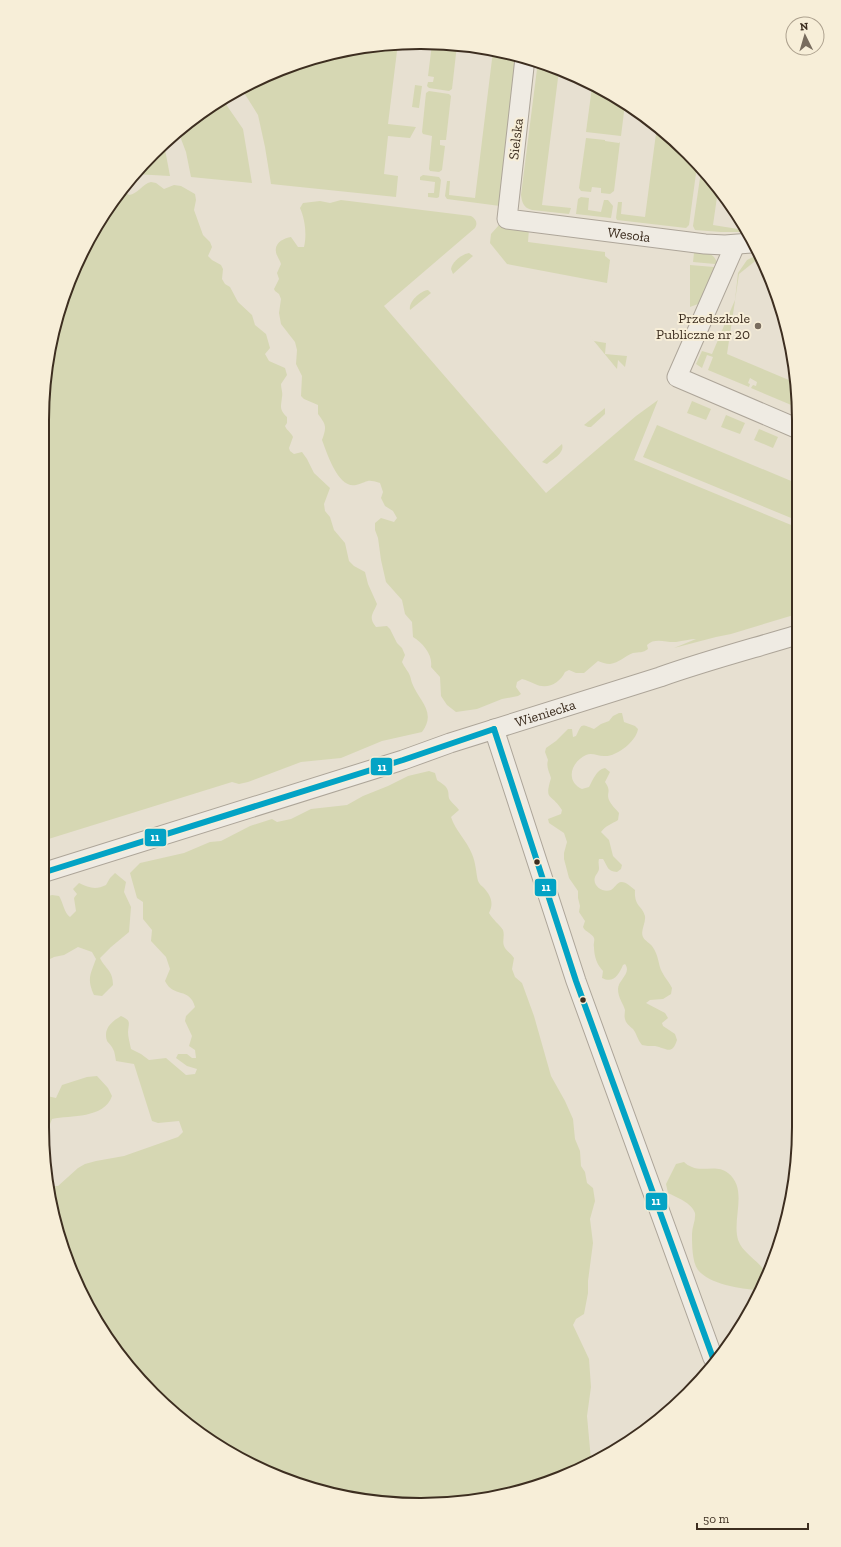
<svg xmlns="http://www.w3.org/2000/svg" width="841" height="1547" viewBox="0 0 841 1547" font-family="'Zilla Slab',serif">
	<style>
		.green { fill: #d6d7b3 }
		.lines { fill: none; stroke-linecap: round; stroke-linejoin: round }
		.minor-casing { stroke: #ada599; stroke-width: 21 }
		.minor { stroke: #efebe3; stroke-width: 19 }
		.bus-1-casing { stroke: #f7eed8; stroke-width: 9 }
		.bus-1 { stroke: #03a3c5; stroke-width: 6 }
		.poi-dot { fill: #786c5e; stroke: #f7eed8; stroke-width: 1.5 }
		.bus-dot { fill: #3d2e20; stroke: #f7eed8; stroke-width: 1.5 }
		.labels { text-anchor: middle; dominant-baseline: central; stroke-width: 4; stroke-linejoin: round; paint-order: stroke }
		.street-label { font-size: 14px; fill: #3d2e20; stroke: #f7eed8 }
		.poi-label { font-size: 14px; fill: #3d2e20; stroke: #f7eed8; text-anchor: end }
		.rim { fill: none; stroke: #3d2e20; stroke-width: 2 }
		.line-badge { stroke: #f7eed8; stroke-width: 1.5 }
		.badge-label { font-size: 11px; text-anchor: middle; font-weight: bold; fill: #fff }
	</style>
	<rect width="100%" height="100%" fill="#e7e0d1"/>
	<g class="green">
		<path d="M398,43L388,124L416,127L410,138L388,136L384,174L398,176L396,197L271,184L265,147L258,115L241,88L253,81L322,55Z"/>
		<path d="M432,44L457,45L452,89L449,91L429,88L427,86L428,82H433L434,77L428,76Z"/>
		<path d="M493,51L519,57L500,206L447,199L445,196L447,181H450L449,195L475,198Z"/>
		<path d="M538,61L559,70L542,205L571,208L569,214L532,210C524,208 522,203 521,195Z"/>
		<path d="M415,85L422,86L419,108L412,107Z"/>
		<path d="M594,86L610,93L625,104L621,136L586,132L592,87Z"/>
		<path d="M429,91L449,94L451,96L446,140H440V145L445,146L442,170L439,172L430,171L429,169L432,136L423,134L422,132L426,93Z"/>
		<path d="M223,100L243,129L252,183L191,177L186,152L178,131L190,120Z"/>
		<path d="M657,126L670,136L697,166L689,225L686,228L617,220L616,218L618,202H622L621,214L645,217Z"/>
		<path d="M586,138L605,140V141L619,143L620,142L614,191L610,194L601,193V188L592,187L591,192L581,191L579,188Z"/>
		<path d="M164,144L170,176L134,174L136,171Z"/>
		<path d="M701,171L718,190L713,225L738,229L739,218L743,226L741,232H721L695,230L693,226Z"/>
		<path d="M423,175L439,177L441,180L439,197L437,198L428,197V193H434L435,182L420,180V177Z"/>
		<path d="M151,182L156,183L164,189L174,185L181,186L195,194L196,200L194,210L203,235L210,242L212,247L208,256L212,260L221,265L223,269L222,279L225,284L230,287L238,302L252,315L255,325L266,334L270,348L265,354L269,361L285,368L287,375L281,384C281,388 283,393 282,397C281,407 279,409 287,417V423L285,426C287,431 291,432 293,437L289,448L290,451L294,454L302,452L307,459L314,473L330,488L324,504L325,511L330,517L334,530L345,543L349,561L354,566L365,572L368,584L377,604C373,614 368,617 376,627L387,626L390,629L397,643L402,648L405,655L402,662C404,667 409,672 410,676C411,678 411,681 412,683C419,701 437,712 422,732L382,741L341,758L301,762L248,782L239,784L232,782L42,841L43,396L55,322L93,231L123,189L129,195C138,194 142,184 151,182Z"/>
		<path d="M581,197L589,198L588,210L601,212L604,200H608L613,206L611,218L576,214L578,199Z"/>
		<path d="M341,200L471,216C476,219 478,223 475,228L384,306L546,493L636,416L658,400L634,460L796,527L797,614L731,634L716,637L674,648L696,639C690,639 683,641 676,642C667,643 655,637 647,645L648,649C643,653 639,652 633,653C625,656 619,663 610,664C606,664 601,662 598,661L584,673H576L569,670L565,672C560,683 547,690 535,684C530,682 527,680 522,679L517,682L516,687L521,694L518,696L502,699L477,709L456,712L447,705L441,696L440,677L431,667C433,655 423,643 413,637L412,622L405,614L402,600L386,582L381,560L378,538L375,530V523L381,518L394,522L397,518L393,511L385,506L381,498L383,492L380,483C366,478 368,482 356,485C338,489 327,453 322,440C327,426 326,425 318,414V405L304,399L301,396L302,376L296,364L297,350L295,342L281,324L279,313L281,299L279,294L275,291L274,289L279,279L277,273L281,264C280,260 276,255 276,252C274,243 284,238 291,237L298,247H304C307,235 305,219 300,208L303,203L320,201L330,203Z"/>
		<path d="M499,225L529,229L528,242L605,252V256L610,260L607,283L507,264L490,243L491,234Z"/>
		<path d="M696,252C705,253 714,252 717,263L715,264L693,262L694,253Z"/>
		<path d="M469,253L473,256L453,274L451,269C452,262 462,254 469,253Z"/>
		<path d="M757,255L759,258L739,274L727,354L796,383V407L751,388L753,385L756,386L757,382L750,378L748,383L750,384L749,387L708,370L713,357L707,355L702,368L696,364L702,351L712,354L735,300L738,273L747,260Z"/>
		<path d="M690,265L714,267L715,269L698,304L690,307Z"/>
		<path d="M428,290L431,293L410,310C408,302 420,291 428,290Z"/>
		<path d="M589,335L594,341L606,343L605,354L627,356L625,367L618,360L617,369Z"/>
		<path d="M692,401L711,409L706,420L687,413Z"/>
		<path d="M605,408V414L591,427H588L584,425Z"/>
		<path d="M726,415L745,423L740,434L721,427Z"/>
		<path d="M657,425L796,483V520L643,457Z"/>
		<path d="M759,429L778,437L773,448L754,440Z"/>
		<path d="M562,444C565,453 553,459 547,464L542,462Z"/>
		<path d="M619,713H622L624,722L635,726L638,729C636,742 616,757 604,756C597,756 592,752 586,755C571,762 565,781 582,789L589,787C593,780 596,770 605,768L610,772L605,782C612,792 606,792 609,800C611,805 616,809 619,813L618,820C612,824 606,825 601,832L609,840L613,856L622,865L621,869L617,872C607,871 608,867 603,859H599C598,863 599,865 599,868C599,872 596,874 595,877C592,886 603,893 611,890C615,888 616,883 621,882C627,882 631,887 635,890C634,907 642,905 645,916C646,923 640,931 643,937C645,941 650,943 652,946C659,955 658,965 662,972C665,978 669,982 672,988L671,994L663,999L650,1000L646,1003L665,1013L668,1018L662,1023L663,1026L675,1034L677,1040C672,1056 666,1048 655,1046C650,1046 646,1046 642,1045C637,1039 637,1034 633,1029C630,1026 626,1024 625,1019C624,1016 625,1013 625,1010C623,1003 618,998 618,989C618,980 632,973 625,964L623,965C619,974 614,984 602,978L603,971C597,965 594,956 594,947C593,944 595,941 594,938C592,933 585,932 583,927L585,921L579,912L580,906L578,898V891L569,878L564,859V853L567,842L564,833L549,823L548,819L561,814L562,810C551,792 544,802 551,778C549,771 546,767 548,760L545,752L546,748L556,741L568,729H572L573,737L576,736C582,724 580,723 594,729L601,724L609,721L613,716Z"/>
		<path d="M429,771L435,773L437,780C441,783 447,786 448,791C449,795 448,797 450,800C453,804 456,806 459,810L451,817C455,830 467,841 472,854C476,863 476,873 478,881C479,884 482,886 484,888C491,896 494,903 489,913C493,920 499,924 503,930C505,936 502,941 504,946C506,951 511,953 514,958L512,969L515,977L522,983L534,1016L551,1076L565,1101L573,1119L575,1139L580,1151L581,1166L585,1172L587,1183L593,1188L595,1201L590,1219L593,1243L588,1281V1293L584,1314L576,1319L573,1325L589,1359L591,1387L587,1416L591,1460L566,1476L445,1504L323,1492L210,1441L120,1357L62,1248L52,1186H58L78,1168L85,1164L96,1161L124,1156L178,1137L183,1132L179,1121L158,1123L152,1121L134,1064L116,1061C115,1057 115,1052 113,1049C112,1046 109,1044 107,1041C103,1029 111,1022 121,1016C131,1021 129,1021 128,1032C128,1037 130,1044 131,1049L141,1054L149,1060L166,1058L186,1075L195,1074L197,1069L187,1066L176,1058L178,1054H187L192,1058H196L195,1050L189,1046L192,1036L185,1021L186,1016L195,1007C190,987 173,998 165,981L170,969L166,957L151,941L152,930L143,919V902L137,898L130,873L140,863L184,853L210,842L221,841L250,826L272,819L277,822L291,819L311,809L347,805L363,796L388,786L408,776Z"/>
		<path d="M115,873L126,882L124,892L131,907L129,932L111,947L100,958C105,969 113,970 113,985L102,996L94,995C87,979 90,975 96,959L92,952L78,947L64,955L54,957L42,963V898L52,895L59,896C63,902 64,913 70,917L76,911L74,898L77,894L73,889L79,883C89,888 96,890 106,885L110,878Z"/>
		<path d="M42,1050L48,1058L47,1068L42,1079L47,1096L56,1098L62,1085L87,1077L97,1076L108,1088L112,1096C104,1119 71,1115 52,1119L47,1132L49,1147L47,1159L42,1126Z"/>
		<path d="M684,1162C686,1164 689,1166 692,1167C703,1172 717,1164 728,1173C747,1188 734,1214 737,1235C739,1252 758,1259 766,1273L758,1290C741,1289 709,1284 698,1270C692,1262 692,1244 692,1234C692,1227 696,1220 695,1213C692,1203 676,1197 668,1193L666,1184L676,1164Z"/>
	</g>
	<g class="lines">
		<g class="minor-casing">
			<g id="minor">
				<path id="s1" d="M525,58L507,219L705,244L725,245L751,243"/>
				<path d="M735,245L677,377L796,428"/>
				<path d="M494,729L576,981L713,1358"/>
				<path id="s2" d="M42,873L403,760L450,743L660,677C705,661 751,649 797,635"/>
			</g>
		</g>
		<use href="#minor" class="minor"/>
		<g class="bus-1-casing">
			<g id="bus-1">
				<path d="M494,729L576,981L713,1358"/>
				<path d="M42,873L403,760L494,729"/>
			</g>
		</g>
		<use href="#bus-1" class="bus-1"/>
	</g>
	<circle class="poi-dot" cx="758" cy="326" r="4"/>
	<g class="bus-dot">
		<circle cx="537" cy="862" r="3.5"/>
		<circle cx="583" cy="1000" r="3.5"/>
	</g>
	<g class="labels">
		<g class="street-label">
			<text transform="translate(516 139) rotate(-83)">Sielska</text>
			<text stroke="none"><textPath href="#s1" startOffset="285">Wesoła</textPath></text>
			<text stroke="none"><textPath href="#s2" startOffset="528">Wieniecka</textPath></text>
		</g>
		<g class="poi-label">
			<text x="750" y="318">Przedszkole<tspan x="750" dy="16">Publiczne nr 20</tspan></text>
		</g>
	</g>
	<path d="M0 0H841V1547H0ZM420 49H421A371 371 0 0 1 792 420V1127A371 371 0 0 1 421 1498H420A371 371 0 0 1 49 1127V420A371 371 0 0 1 420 49Z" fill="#f7eed8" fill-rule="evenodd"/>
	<path class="rim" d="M420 49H421A371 371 0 0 1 792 420V1127A371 371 0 0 1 421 1498H420A371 371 0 0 1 49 1127V420A371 371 0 0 1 420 49Z"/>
	<g class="line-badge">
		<rect x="370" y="757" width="23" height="19" rx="4" fill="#03a3c5"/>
		<rect x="144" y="828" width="23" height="19" rx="4" fill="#03a3c5"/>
		<rect x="534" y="878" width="23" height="19" rx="4" fill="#03a3c5"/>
		<rect x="645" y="1192" width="23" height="19" rx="4" fill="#03a3c5"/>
	</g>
	<g class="badge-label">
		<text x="382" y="771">11</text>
		<text x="155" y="841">11</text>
		<text x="546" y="891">11</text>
		<text x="656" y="1205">11</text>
	</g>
	<g transform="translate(805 36) rotate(355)"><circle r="19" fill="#f7eed8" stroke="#ada18e"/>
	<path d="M0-3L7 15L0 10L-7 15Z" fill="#786c5e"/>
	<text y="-6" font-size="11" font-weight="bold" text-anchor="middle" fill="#3d2e20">N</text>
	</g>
	<path d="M697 1523v6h111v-6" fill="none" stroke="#3d2e20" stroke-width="2"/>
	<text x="703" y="1523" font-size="12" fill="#3d2e20" stroke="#f7eed8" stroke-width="3" paint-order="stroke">50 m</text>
</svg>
